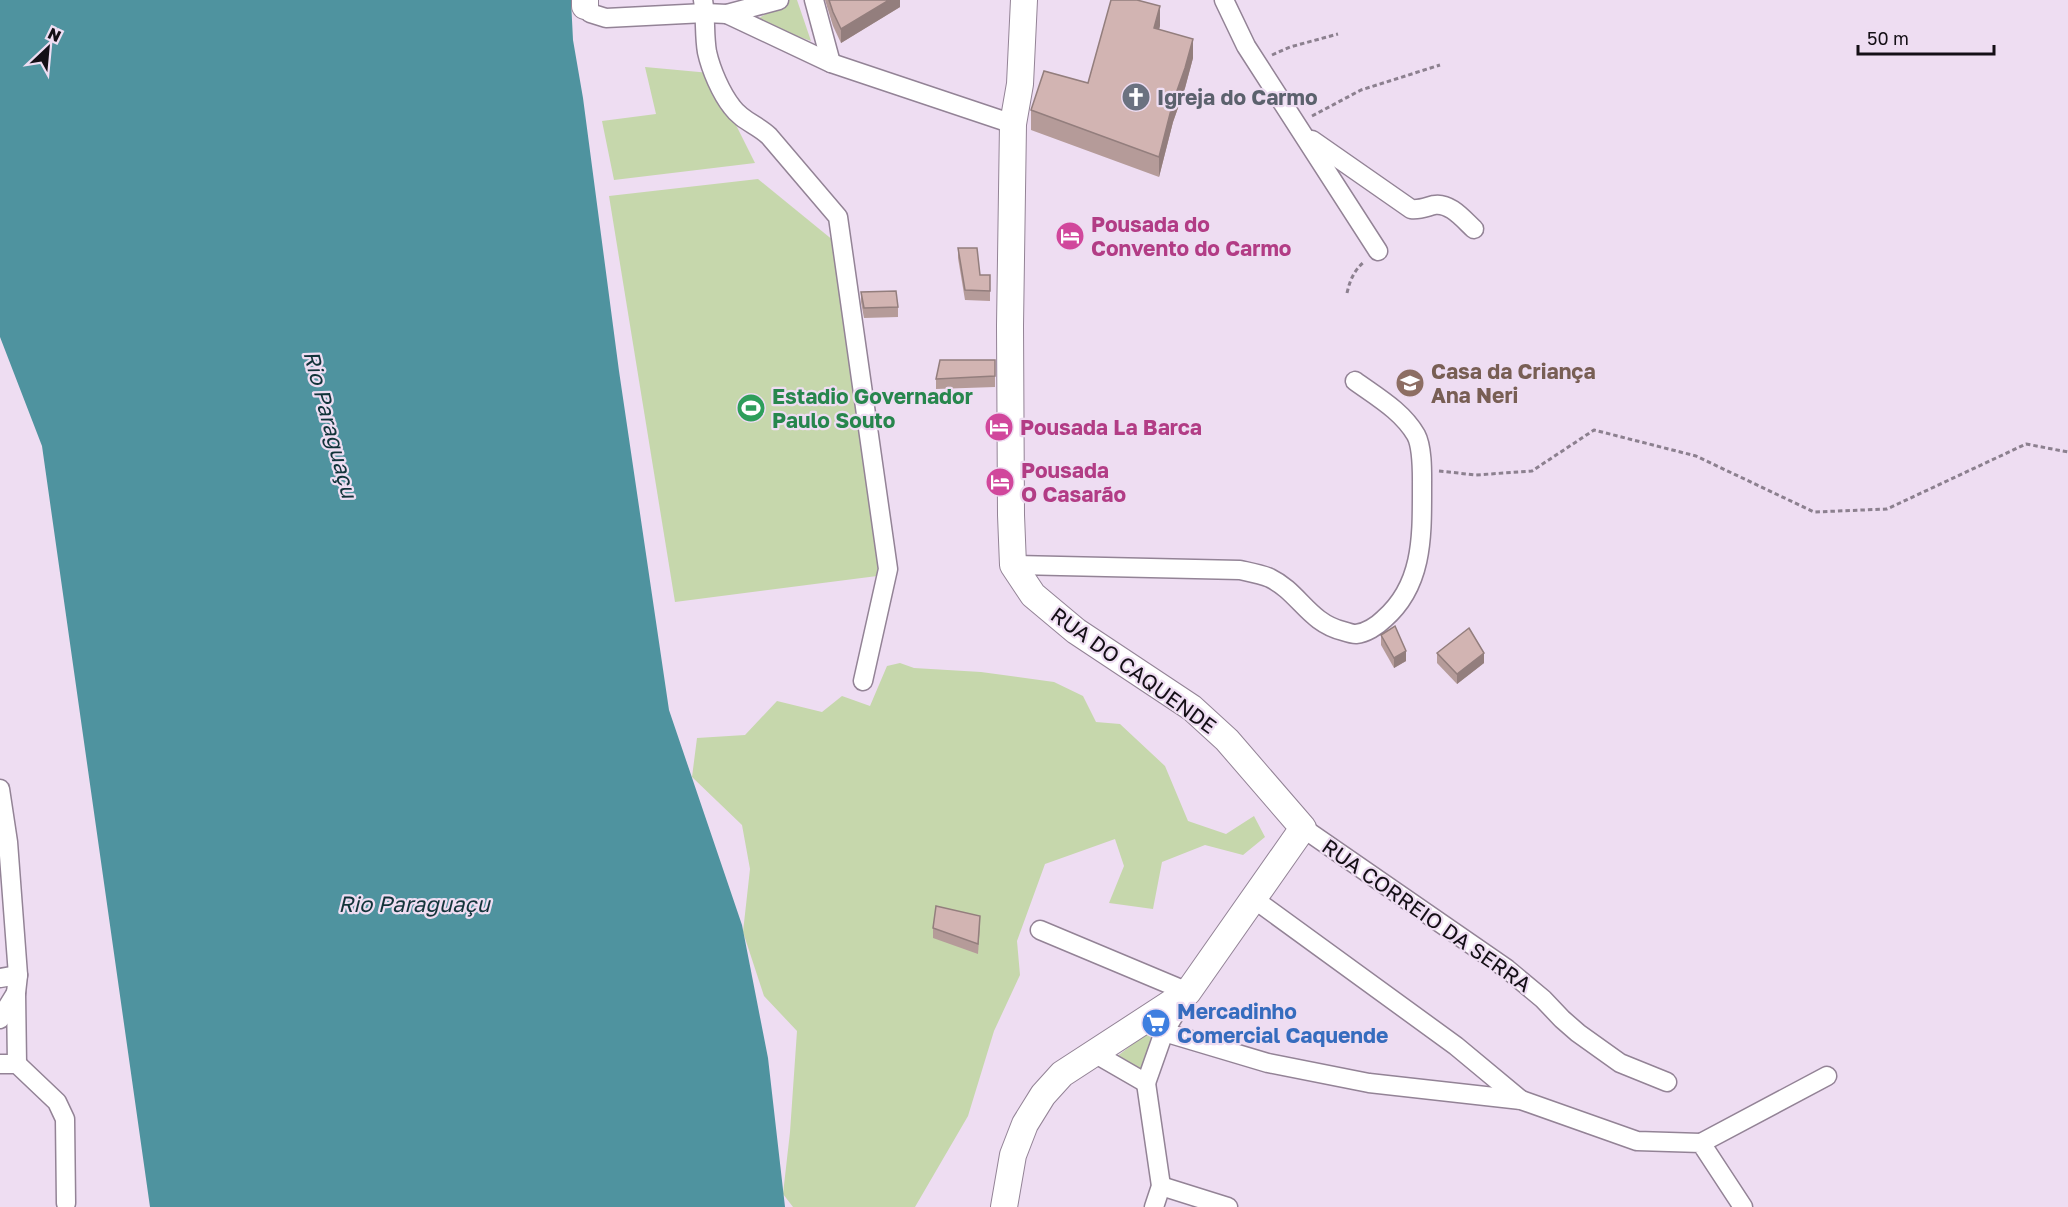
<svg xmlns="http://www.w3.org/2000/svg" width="2068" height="1207" viewBox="0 0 2068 1207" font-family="'Golos Text',sans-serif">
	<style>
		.green { fill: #c6d7ac }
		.water { fill: #4f939f }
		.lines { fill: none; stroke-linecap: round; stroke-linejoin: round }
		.street-casing { stroke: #938396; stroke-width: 21 }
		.secondary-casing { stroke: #938396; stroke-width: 28 }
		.path { stroke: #8c808f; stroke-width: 3; stroke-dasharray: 4.5 3; stroke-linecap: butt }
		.street { stroke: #fff; stroke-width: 18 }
		.secondary { stroke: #fff; stroke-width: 26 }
		.wall { fill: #b59b99 }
		.shaded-wall { fill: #937e7d }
		.building { fill: #d2b4b2; stroke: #937e7d; stroke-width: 1.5 }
		.labels { text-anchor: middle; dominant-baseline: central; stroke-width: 4.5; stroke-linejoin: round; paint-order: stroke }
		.worship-label { font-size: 21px; font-weight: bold; fill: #5b616d; stroke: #eeddf2; text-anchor: start }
		.hotel-label { font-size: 21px; font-weight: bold; fill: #b23c85; stroke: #eeddf2; text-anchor: start }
		.education-label { font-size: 21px; font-weight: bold; fill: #785e54; stroke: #eeddf2; text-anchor: start }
		.leisure-label { font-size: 21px; font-weight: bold; fill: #27864d; stroke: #eeddf2; text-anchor: start }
		.street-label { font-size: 21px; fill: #140f16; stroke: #eeddf2 }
		.shop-label { font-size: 21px; font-weight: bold; fill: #366cbe; stroke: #eeddf2; text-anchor: start }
		.water-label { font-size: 22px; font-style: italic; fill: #113339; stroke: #eeddf2 }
	</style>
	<rect width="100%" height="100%" fill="#eeddf2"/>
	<g class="green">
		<path d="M789,0H797L811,41L754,21Z"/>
		<path d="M645,67L710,73L755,163L614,180L602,121L656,114Z"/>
		<path d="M758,179L834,241L885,575L675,602L609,196Z"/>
		<path d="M900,663L914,668L981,672L1054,682L1083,696L1096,722L1120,724L1165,766L1188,821L1226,834L1254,816L1265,837L1243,855L1205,845L1162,862L1153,909L1109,903L1124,866L1115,839L1045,864L1017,941L1020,975L994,1031L968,1116L915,1207H793L783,1194L790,1132L797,1031L764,996L743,932L750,869L742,825L692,777L697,738L745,735L777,701L822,712L842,696L870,706L887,666Z"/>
		<path d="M1157,1025L1140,1070L1115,1058Z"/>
	</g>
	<path class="water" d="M0,0H571L573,40L583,98L619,371L669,710L742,925L768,1058L785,1207H150L42,446L0,337Z"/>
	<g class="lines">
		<g class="street-casing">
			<g id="street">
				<path d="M703,0C706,17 704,35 707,52C711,70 721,93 732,107C742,121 758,125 769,136L838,217L888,569L863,681"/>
				<path d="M814,0L831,63"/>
				<path d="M1224,0L1246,46L1378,251"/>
				<path d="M585,6L590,13L606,18L705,13L727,14L779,0"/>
				<path d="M727,14L831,63L1013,124"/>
				<path d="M1312,140L1411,209C1420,210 1426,207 1434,205C1450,202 1464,220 1474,229"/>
				<path d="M1013,565L1240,570C1249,572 1261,574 1270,578C1299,592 1309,623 1343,631C1346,632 1352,634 1356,634C1366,633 1377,626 1384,619C1423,585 1422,537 1422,489C1422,475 1423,448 1416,435C1402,411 1377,397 1355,381"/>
				<path d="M0,789L8,842L18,975L16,993L17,1064"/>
				<path d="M1303,828L1507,969L1543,999L1562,1019L1578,1033L1620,1063L1667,1082"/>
				<path d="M1254,899L1456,1046L1521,1100"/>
				<path d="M1040,930L1188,992L1164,1032L1146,1083L1094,1053"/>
				<path d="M0,978L18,975"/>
				<path d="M0,1019L16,993"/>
				<path d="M1164,1032L1268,1063L1369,1083L1521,1100L1637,1141L1701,1143L1743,1207"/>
				<path d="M0,1064H17L57,1102L65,1119L66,1203"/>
				<path d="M1146,1083L1161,1186L1154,1207"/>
				<path d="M1701,1143L1827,1076"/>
				<path d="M1161,1186L1228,1207"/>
			</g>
		</g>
		<g class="secondary-casing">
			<g id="secondary">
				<path d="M585,0V6"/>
				<path d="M1004,1207L1013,1155L1025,1124L1043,1095L1062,1074L1188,992L1303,828L1227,740L1192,708L1076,631L1033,595L1013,565L1011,515L1010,326L1013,124L1020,84L1024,0"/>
			</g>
		</g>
		<g class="path">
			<path d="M1272,55L1290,47L1338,34"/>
			<path d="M1312,116L1361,90L1440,65"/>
			<path d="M1347,293C1350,280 1354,270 1365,261"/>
			<path d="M1439,471L1476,475L1532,471L1594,430L1696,456L1814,512L1887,509L2026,444L2068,452"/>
		</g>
		<use href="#street" class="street"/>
		<use href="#secondary" class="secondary"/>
	</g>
	<g class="wall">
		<path d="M825,0H900V7L841,43L833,26Z"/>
		<path d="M1160,26L1159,29L1193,58L1185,88L1173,122L1159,177L1031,130V110L1088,83Z"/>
		<path d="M958,248L980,275H990V301L965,300L958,258Z"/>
		<path d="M861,292L898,307V317L864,318L861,302Z"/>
		<path d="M995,360V387L936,389V379Z"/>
		<path d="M1381,635L1406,661L1394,668L1381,645Z"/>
		<path d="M1437,653L1484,663L1457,684L1437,663Z"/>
		<path d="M980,926L978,954L933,938V928Z"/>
	</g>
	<g class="shaded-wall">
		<path d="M889,0H900V7L841,43V29Z"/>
		<path d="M1160,6V26L1154,47V28Z"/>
		<path d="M1193,39V58L1185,88L1173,122L1159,177V157L1173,102Z"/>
		<path d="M1406,651V661L1394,668V658Z"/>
		<path d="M1484,653V663L1457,684V674Z"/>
	</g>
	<g class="building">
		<path d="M829,0H889L841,29L833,12Z"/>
		<path d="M1111,0H1137L1160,6L1154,28L1193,39L1185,68L1173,102L1159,157L1031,110L1044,71L1088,83Z"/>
		<path d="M958,248H977L980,275H990V291L965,290Z"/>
		<path d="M896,291L898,307L864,308L861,292Z"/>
		<path d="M940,360H995V376L936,379Z"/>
		<path d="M1395,626L1406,651L1394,658L1381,635Z"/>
		<path d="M1469,628L1484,653L1457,674L1437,653Z"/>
		<path d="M936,906L980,916L978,944L933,928Z"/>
	</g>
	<defs>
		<g id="church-disc" transform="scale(1.5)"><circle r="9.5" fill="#6b7280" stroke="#eeddf2"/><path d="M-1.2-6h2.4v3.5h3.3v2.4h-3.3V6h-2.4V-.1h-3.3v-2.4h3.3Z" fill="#fff"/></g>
		<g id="hotel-disc" transform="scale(1.5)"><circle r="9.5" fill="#d1479c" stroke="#eeddf2"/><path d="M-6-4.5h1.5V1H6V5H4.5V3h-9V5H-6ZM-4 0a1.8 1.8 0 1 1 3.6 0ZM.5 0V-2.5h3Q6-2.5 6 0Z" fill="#fff"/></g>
		<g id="school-disc" transform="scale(1.5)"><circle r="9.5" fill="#8d6e63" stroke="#eeddf2"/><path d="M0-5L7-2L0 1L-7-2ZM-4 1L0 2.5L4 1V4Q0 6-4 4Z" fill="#fff"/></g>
		<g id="stadium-disc" transform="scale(1.5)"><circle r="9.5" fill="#2e9e5b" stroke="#eeddf2"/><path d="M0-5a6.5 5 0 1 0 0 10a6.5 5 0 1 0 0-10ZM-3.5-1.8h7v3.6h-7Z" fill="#fff"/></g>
		<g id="supermarket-disc" transform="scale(1.5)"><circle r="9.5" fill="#3f7fe0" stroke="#eeddf2"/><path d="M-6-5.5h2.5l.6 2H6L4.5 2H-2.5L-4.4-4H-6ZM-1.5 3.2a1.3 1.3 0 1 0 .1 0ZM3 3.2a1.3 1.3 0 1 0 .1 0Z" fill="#fff"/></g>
	</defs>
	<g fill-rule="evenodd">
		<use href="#church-disc" x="1136" y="97"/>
		<use href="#hotel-disc" x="1070" y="236"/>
		<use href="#school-disc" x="1410" y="383"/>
		<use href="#stadium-disc" x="751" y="408"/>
		<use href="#hotel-disc" x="999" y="427"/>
		<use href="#hotel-disc" x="1000" y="482"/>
		<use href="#supermarket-disc" x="1156" y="1023"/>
	</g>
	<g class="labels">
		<g class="worship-label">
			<text x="1157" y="97">Igreja do Carmo</text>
		</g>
		<g class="hotel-label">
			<text x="1091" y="224">Pousada do<tspan x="1091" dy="24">Convento do Carmo</tspan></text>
			<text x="1020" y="427">Pousada La Barca</text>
			<text x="1021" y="470">Pousada<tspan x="1021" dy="24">O Casarão</tspan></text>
		</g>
		<g class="education-label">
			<text x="1431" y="371">Casa da Criança<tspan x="1431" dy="24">Ana Neri</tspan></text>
		</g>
		<g class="leisure-label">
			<text x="772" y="396">Estadio Governador<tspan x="772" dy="24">Paulo Souto</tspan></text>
		</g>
		<g class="street-label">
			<text transform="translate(1134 670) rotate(36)">RUA DO CAQUENDE</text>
			<text transform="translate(1427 915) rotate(35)">RUA CORREIO DA SERRA</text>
		</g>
		<g class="shop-label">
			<text x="1177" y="1011">Mercadinho<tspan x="1177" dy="24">Comercial Caquende</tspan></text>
		</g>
		<g class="water-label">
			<text transform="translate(331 424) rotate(75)">Rio Paraguaçu</text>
			<text x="414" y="903">Rio Paraguaçu</text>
		</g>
	</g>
	<g transform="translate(48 48) rotate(26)" stroke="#eeddf2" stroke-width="4.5" paint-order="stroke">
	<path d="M0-4.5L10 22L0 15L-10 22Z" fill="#140f16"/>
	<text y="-9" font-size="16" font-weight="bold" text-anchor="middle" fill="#140f16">N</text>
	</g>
	<path d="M1858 45v9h136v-9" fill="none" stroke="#140f16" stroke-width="3"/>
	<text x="1867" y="45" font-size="18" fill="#140f16" stroke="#eeddf2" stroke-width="4.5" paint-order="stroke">50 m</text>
</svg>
